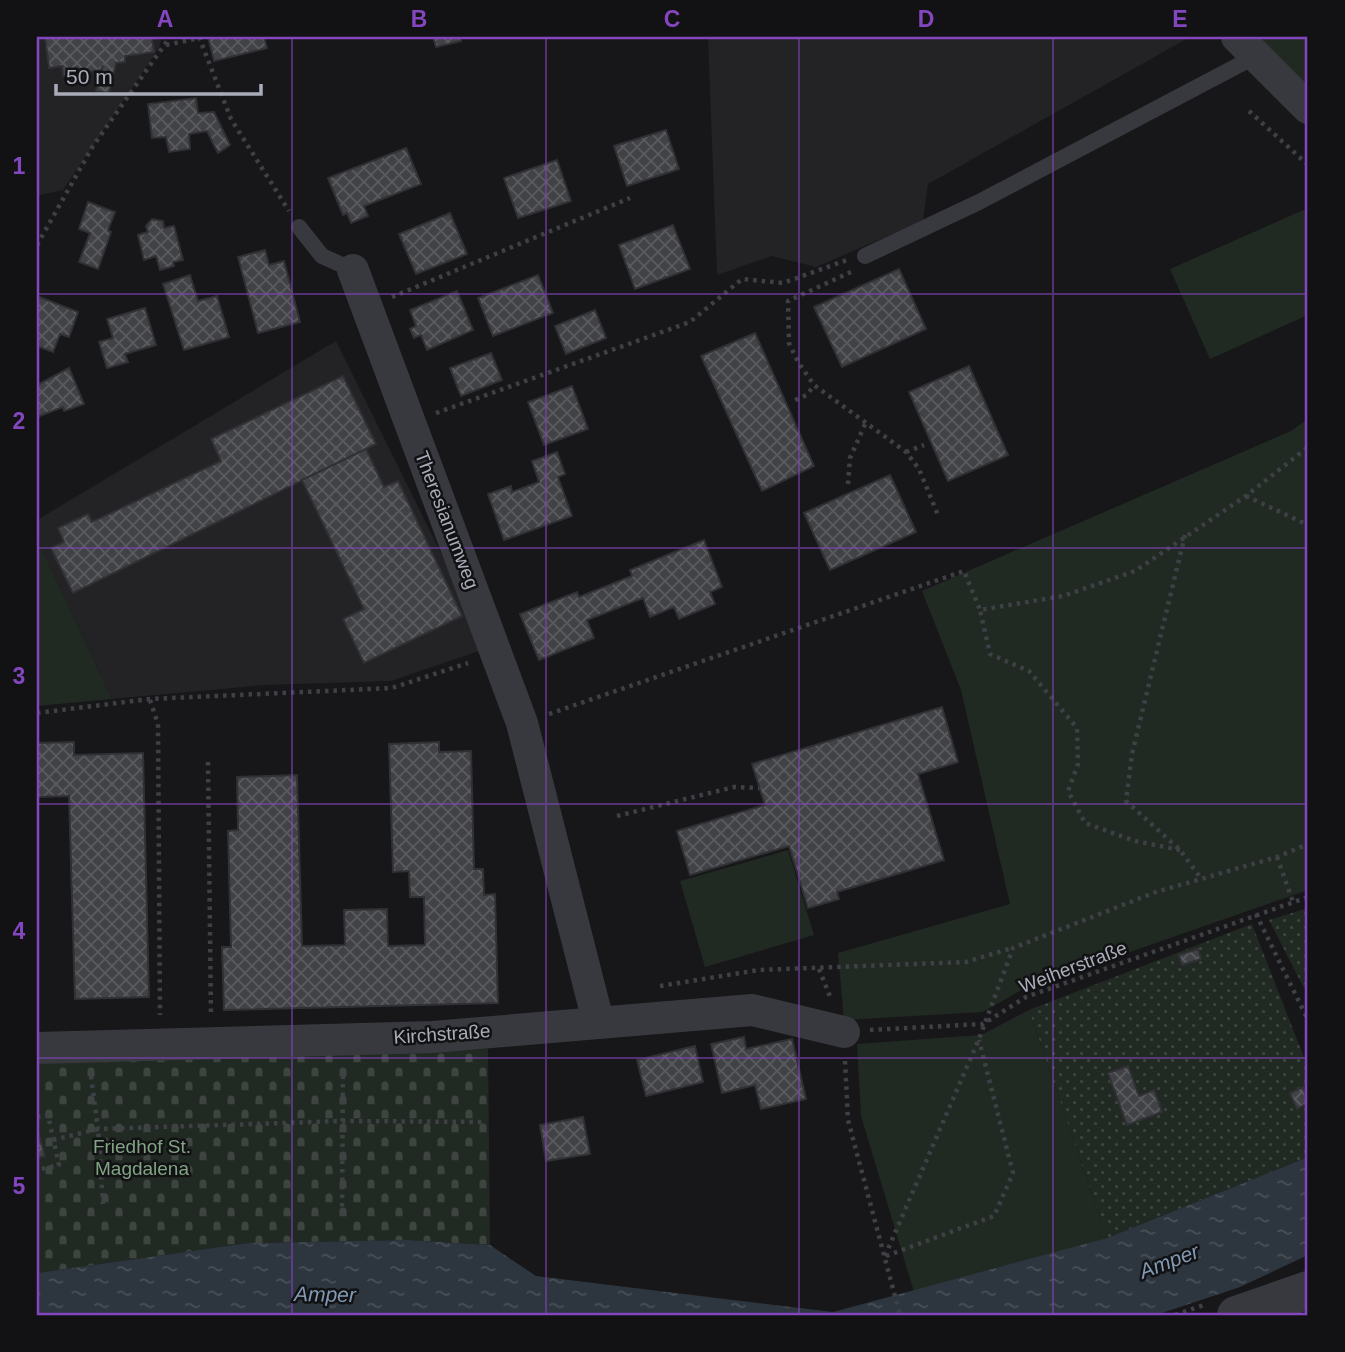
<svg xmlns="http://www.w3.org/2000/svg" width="1345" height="1352" viewBox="0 0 1345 1352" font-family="Arial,sans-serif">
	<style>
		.built { fill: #232326 }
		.grass { fill: url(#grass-dots) }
		.cemetery { fill: url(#cemetery-stones) }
		.park { fill: #212923 }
		.water { fill: url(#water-ripples) }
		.building { fill: url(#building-cross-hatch); stroke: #313135; stroke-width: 2 }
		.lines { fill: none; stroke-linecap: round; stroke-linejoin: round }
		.path { stroke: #3e4045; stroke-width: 4.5; stroke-dasharray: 3.5 5; stroke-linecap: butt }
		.service { stroke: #38393e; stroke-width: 16 }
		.minor { stroke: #38393e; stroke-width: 32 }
		.tertiary { stroke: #38393e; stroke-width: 38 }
		.grid { fill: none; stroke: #8446be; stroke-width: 2; stroke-opacity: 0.55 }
		.labels { text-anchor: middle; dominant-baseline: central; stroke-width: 5; stroke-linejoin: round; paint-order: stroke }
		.street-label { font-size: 19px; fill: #a9adb9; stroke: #121214 }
		.park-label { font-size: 19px; fill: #80a484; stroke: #121214 }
		.water-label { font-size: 21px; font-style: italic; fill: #8099b4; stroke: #121214 }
		.neatline { fill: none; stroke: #8446be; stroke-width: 2.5 }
		.grid-label { font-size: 23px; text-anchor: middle; font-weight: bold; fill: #8446be }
	</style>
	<defs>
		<pattern id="grass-dots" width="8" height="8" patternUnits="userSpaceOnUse" patternTransform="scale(1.75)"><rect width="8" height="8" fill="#212923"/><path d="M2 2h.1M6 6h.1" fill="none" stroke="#3e4541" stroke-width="1.8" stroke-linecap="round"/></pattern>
		<pattern id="cemetery-stones" width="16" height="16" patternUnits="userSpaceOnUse" patternTransform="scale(1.75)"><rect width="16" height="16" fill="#212923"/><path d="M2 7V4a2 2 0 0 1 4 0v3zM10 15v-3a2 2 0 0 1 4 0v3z" fill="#3e4541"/></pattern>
		<pattern id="water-ripples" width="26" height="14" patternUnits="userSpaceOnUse" patternTransform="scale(1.75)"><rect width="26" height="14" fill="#2d353e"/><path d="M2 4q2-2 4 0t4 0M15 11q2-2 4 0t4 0" fill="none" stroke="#495058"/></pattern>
		<pattern id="building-cross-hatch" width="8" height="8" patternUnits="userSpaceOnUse" patternTransform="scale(1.75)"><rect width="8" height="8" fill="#414246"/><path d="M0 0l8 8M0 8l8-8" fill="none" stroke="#5a5b5f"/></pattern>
	</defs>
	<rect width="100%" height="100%" fill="#171719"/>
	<g class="built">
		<path d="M37,37H162L159,48L63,190L37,196Z"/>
		<path d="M708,37H1190L928,184L923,221L816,267L772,256L717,275Z"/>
		<path d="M336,341L488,648L391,681L263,685L112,699L37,539V520Z"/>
	</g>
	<g class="grass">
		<path d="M1308,908V996L1269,920Z"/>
		<path d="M1252,924L1308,1068V1157L1107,1238L1029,1010Z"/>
	</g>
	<path class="cemetery" d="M488,1049L490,1245L407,1240L248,1243L37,1273V1061Z"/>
	<g class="park">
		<path d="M1245,37H1308V98Z"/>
		<path d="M1308,208V315L1210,359L1170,269Z"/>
		<path d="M1308,419V890L1021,990L983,1012L844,1020L838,953L1010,904L961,690L922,591L1291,431Z"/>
		<path d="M37,539L112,699L37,706Z"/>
		<path d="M788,850L814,935L705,967L680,881Z"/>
		<path d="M1029,1010L1107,1238L914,1292L861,1116L857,1044L981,1035Z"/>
	</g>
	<path class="water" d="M1308,1157V1255L1240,1287L1156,1315H37V1273L248,1243L407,1240L490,1245L536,1276L833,1312L1107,1238Z"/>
	<g class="building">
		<path d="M45,37H160L152,39L154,52L125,56V62L116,63L109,93L96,91L103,65L101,70L63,76L62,66L49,68Z"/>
		<path d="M208,37H264L267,48L214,61Z"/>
		<path d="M433,37H460L461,41L436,47Z"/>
		<path d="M196,98L198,113L214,112L230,145L218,153L207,131L189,134L190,149L169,152L166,137L152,138L148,104Z"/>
		<path d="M666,130L679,169L627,186L614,146Z"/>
		<path d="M406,148L421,184L364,206L368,216L351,223L347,213L343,215L328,178Z"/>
		<path d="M557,160L571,201L518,218L504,178Z"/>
		<path d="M88,202L115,212L108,230L111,232L98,269L79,262L90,233L79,229Z"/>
		<path d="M450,213L467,254L416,274L399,234Z"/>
		<path d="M152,219L163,221L164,228L174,226L183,260L173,262L174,266L160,270L156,256L144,260L138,235L148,232L146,226Z"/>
		<path d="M673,225L690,269L635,289L619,245Z"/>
		<path d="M265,250L269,265L284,261L300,322L258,333L238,257Z"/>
		<path d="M899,269L926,329L842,367L814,307Z"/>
		<path d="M190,275L198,301L217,296L229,337L184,350L163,284Z"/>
		<path d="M538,275L553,313L493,336L478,298Z"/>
		<path d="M457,291L473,330L427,350L421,335L414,338L410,329L416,326L410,310Z"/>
		<path d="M37,296L78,312L69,337L60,334L53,352L37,346Z"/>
		<path d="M145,308L156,345L125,354L128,362L107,368L99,342L113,338L107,319Z"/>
		<path d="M595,310L606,338L566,354L555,326Z"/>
		<path d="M755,333L814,466L762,491L701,356Z"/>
		<path d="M491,353L502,380L461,396L450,368Z"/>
		<path d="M969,366L1008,455L948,481L909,392Z"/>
		<path d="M69,368L84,404L64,411L63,407L37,417V385Z"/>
		<path d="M343,376L376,444L73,593L51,548L64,542L58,528L88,514L92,522L221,461L211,439Z"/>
		<path d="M572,386L588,429L544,445L528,402Z"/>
		<path d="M366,449L384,487L398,481L462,616L364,663L343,619L364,609L302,480Z"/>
		<path d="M557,452L565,474L558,477L572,516L504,540L488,494L511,486L512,492L539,482L532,461Z"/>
		<path d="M890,475L916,532L830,570L804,513Z"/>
		<path d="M704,540L722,587L710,592L715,604L679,619L674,607L650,617L643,598L587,620L594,638L539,660L520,614L577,592L579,597L632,576L630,570Z"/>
		<path d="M942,707L958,762L918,774L944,860L837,892L839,899L808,908L789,846L690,875L677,831L765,805L752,764Z"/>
		<path d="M74,742V755L143,753L149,997L75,999L69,796L37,797V743Z"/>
		<path d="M439,742V752L471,751L474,869H483L484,895L495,894L498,1003L224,1010L222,947H231L228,831L238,830L237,777L297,775L302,946L345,945L344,910L387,909L388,946L425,945L424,897H410L409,871L393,872L389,744Z"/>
		<path d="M1198,949L1201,959L1182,965L1179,955Z"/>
		<path d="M744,1037L746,1049L792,1039L806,1099L761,1109L755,1085L722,1093L711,1044Z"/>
		<path d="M695,1046L703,1082L646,1096L637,1060Z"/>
		<path d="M1128,1066L1139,1096L1154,1090L1162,1112L1127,1125L1108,1073Z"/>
		<path d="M1303,1087L1308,1103L1297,1109L1290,1093Z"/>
		<path d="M583,1117L590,1154L546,1161L540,1125Z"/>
		<path d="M37,1128L45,1156L37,1158Z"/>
	</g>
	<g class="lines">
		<g class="path">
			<path d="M199,37L231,119L289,211"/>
			<path d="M166,45L200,38"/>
			<path d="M1249,111L1308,165"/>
			<path d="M37,245L93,146L170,37"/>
			<path d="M851,272L788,301L789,343L798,362L814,385L906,452L919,469L938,515"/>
			<path d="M392,297L630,198"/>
			<path d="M795,400L807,395L814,385"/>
			<path d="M436,413L690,322L742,279L783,283L847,260"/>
			<path d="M906,452L924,445"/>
			<path d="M848,484L850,458L866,422"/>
			<path d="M1246,496L1308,525"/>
			<path d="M1185,535L1132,754L1126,801L1180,850L1200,877"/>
			<path d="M150,700L158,724L160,1015"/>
			<path d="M37,713L150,699L392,688L468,663"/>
			<path d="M549,714L964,571L980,610"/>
			<path d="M208,762L211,1017"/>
			<path d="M617,816L734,787L759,788"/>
			<path d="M1180,850L1135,841L1085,823L1068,791L1078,764L1077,728L1029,671L990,654L980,610L1063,596L1135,571L1246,496L1308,447"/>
			<path d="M1277,857L1293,902"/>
			<path d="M1256,914L1308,1020"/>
			<path d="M819,969L831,999"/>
			<path d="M660,986L759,970L966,962L1012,948"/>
			<path d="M870,1030L983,1024L1026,997L1308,897"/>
			<path d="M845,1061L848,1120L900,1315"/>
			<path d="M91,1076L98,1129L344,1121L486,1122"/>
			<path d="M37,1117L48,1115L59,1165L37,1170"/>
			<path d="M53,1140L98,1129L103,1204"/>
			<path d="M342,1215L343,1068"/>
			<path d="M885,1256L979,1039L1013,948L1156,892L1277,857L1308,844"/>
			<path d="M886,1256L994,1216L1013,1173L979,1040"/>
			<path d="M1175,1315L1207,1304"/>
		</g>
		<g class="service">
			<path d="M299,227L322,256L353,270"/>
			<path d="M865,256L979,202L1256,56"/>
		</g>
		<g class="minor">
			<path d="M1237,37L1308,108"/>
			<path d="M353,270L522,723L598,1021"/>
			<path d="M37,1048L433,1037L752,1010L844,1032"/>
		</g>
		<path class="tertiary" d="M1236,1315L1308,1290"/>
	</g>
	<path class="grid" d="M292,37V1315M546,37V1315M799,37V1315M1053,37V1315M37,294H1308M37,548H1308M37,804H1308M37,1058H1308"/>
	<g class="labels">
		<g class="street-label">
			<text transform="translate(447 520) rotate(69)">Theresianumweg</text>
			<text transform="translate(1073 967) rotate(-21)">Weiherstraße</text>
			<text transform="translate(442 1034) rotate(-4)">Kirchstraße</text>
		</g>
		<g class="park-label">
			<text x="142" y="1146">Friedhof St.<tspan x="142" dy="22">Magdalena</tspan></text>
		</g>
		<g class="water-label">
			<text transform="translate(1169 1261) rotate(-21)">Amper</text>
			<text transform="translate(325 1294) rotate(1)">Amper</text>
		</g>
	</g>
	<rect width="1345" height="1352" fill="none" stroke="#121214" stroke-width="77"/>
	<path d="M56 84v10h205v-10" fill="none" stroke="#a9adb9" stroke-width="3.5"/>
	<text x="66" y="84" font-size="21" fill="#a9adb9" stroke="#121214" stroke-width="5" paint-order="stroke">50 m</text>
	<rect x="38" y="38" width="1268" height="1276" class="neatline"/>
	<g class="grid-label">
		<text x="165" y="27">A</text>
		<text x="419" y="27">B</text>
		<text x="672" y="27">C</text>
		<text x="926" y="27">D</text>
		<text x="1180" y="27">E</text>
		<text x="19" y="174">1</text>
		<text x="19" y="429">2</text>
		<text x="19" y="684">3</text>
		<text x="19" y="939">4</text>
		<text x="19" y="1194">5</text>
	</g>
</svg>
